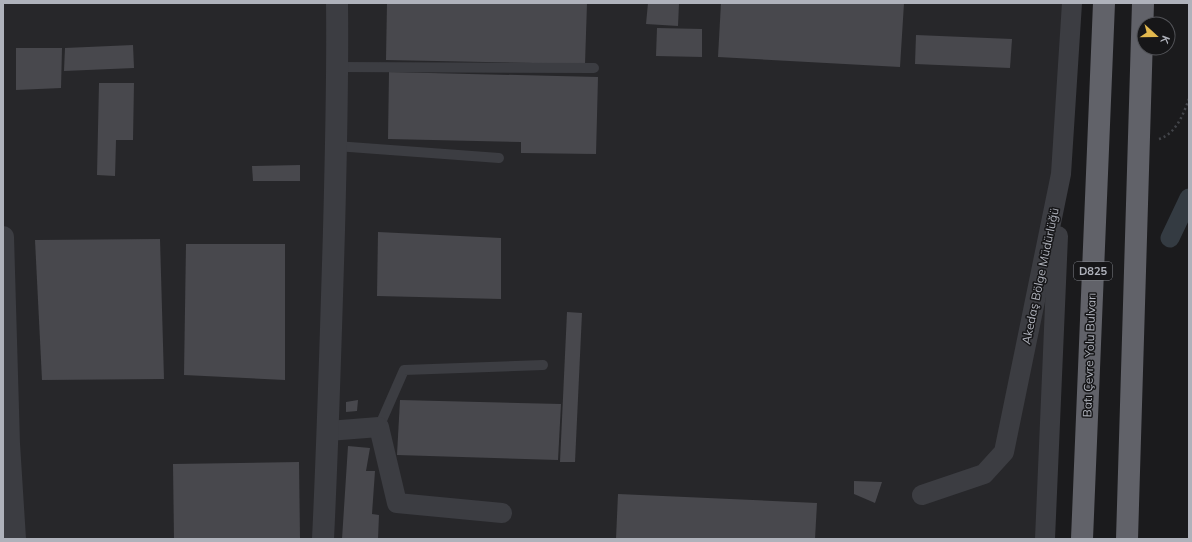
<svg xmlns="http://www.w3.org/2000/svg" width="1192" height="542" viewBox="0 0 1192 542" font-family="Mulish,sans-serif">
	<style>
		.built { fill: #27272a }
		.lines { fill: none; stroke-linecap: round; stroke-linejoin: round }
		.canal { stroke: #343b42; stroke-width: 19 }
		.building { fill: #48484d }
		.path { stroke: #424449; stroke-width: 2.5; stroke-dasharray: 2 3; stroke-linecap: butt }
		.service { stroke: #3c3d42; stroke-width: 10 }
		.minor { stroke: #3c3d42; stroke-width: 20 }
		.tertiary { stroke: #3c3d42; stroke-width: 22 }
		.trunk { stroke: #616269; stroke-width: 22 }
		.labels { text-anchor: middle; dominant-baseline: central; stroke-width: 3; stroke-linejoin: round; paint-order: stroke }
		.shield { fill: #161618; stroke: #81838a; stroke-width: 1 }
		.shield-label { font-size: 11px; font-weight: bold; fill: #afb2bb }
		.street-label { font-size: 12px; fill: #afb2bb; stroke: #161618 }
	</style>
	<rect width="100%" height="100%" fill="#1b1b1d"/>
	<path class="built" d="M3,3H1066L1037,539H3Z"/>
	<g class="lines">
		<path class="canal" d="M1170,238L1189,198"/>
	</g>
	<g class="building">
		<path d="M387,3H587L585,64L386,60Z"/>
		<path d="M648,3H679L678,26L646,24Z"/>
		<path d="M721,3H904L900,67L718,57Z"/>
		<path d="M657,28L702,29V57L656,56Z"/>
		<path d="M916,35L1012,39L1010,68L915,64Z"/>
		<path d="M133,45L134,68L64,71L65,48Z"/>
		<path d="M16,48H62L61,88L16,90Z"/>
		<path d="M389,72L598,77L596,154L521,153V142L388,139Z"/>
		<path d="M99,83H134L133,140H116L115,176L97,175Z"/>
		<path d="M300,165V181H253L252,166Z"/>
		<path d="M378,232L501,238V299L377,296Z"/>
		<path d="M160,239L164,379L42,380L35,240Z"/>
		<path d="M186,244H285V380L184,375Z"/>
		<path d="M567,312L582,313L575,462H560Z"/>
		<path d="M358,400L357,411L346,412V402Z"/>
		<path d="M400,400L561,404L558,460L397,455Z"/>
		<path d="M348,446L370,448L366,471H375L372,514L379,515L378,539H342Z"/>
		<path d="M299,462L300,539H174L173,464Z"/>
		<path d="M854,481L882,482L875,503L854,494Z"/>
		<path d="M618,494L817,503L815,539H616Z"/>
	</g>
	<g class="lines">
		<path class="path" d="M1159,139C1177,133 1183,114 1189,99"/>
		<g class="service">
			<path d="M338,67L594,68"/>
			<path d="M336,146L499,158"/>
			<path d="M379,427L404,370L543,365"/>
		</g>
		<g class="minor">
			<path d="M328,431L379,427L397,503L502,513"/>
			<path d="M922,495L984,474L1004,452L1061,174L1072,3"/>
			<path d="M1045,539L1058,236"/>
		</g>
		<g class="tertiary">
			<path d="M3,237L9,444L15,539"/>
			<path d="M323,539C328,436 331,333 334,230C336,154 338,79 337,3"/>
		</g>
		<g class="trunk">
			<path d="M1082,539L1104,3"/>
			<path d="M1127,539L1143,3"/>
		</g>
	</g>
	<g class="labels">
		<rect class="shield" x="1074" y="262" width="38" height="18" rx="3"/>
		<g class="shield-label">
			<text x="1093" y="271">D825</text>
		</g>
		<g class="street-label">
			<text transform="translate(1040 276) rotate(-78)">Akedaş Bölge Müdürlüğü</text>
			<text transform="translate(1089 355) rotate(-88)">Batı Çevre Yolu Bulvarı</text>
		</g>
	</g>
	<rect width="1192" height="542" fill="none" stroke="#afb2bb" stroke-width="8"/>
	<g transform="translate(1156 36) rotate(111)"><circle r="19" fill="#161618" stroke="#535459"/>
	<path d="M0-3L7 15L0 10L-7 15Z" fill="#e2b84e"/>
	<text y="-6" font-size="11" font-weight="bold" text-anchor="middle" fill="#afb2bb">K</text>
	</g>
</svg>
